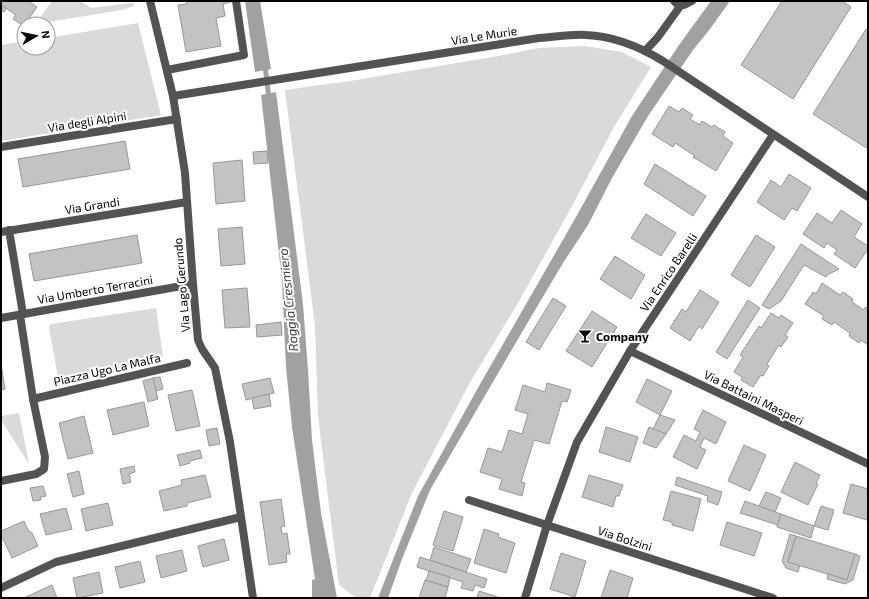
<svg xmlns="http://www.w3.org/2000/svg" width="869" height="599" viewBox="0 0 869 599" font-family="'Exo 2',sans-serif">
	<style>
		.green { fill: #dadada }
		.water { fill: #a1a1a1 }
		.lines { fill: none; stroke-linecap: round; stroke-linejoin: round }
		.stream { stroke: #a1a1a1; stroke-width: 5 }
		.building { fill: #c3c3c3; stroke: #979797 }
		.lane { stroke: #535353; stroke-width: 8 }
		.street { stroke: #535353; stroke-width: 8 }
		.labels { text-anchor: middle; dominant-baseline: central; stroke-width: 4; stroke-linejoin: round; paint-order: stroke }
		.street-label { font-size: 12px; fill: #000; stroke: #fff }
		.poi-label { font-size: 12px; font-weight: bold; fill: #000; stroke: #fff; text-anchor: start }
		.water-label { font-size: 13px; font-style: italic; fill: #424242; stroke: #fff }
	</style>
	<rect width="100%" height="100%" fill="#fff"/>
	<g class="green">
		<path d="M52,1H80L91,8L130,3H134V6L122,10L42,23L39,22V19Z"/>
		<path d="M138,23L161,115L1,141V45L24,41V48H48V38Z"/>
		<path d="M585,46L622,52L651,67L614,127L571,208L518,303L469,384L412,493L370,598H356L339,585L318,416L315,326L285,90L350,81L498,56L539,48Z"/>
		<path d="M156,308L163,357L59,383L49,327L51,324Z"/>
		<path d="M19,413L29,464L1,420V416Z"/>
	</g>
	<g class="water">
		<path d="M245,1H260L271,69L255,72Z"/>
		<path d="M711,1H730L710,29L693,50L648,116L612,178L588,225L563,263L528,322L430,490L402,559L388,598H378L418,496L479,386L576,217L632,116L679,45Z"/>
		<path d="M276,92L303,304L308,370L312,440L321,513L337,598H312V580L315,579L292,427L286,367L282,281L261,95Z"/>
	</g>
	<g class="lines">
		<path class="stream" d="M265,65L269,99"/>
	</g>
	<g class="building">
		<path d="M1,1H29L37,7L25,24H24V26L13,19L16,15L1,5Z"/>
		<path d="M186,1H231V2L223,4L225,16L216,18L221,46L186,52L178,5L187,4Z"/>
		<path d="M782,1H842L851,7L793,99L741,65Z"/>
		<path d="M1,5L6,8L4,12L1,10Z"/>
		<path d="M866,29L868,31V149L813,114Z"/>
		<path d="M669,106L679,112L682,108L693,115L690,119L700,125L702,121L712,127L714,125L725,132L723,136L733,143L716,171L693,157L695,156L675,143L673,147L652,134Z"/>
		<path d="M125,141L130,169L23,187L18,159Z"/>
		<path d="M267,151L268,163L254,164L253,152Z"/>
		<path d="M242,160L245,201L216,204L213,163Z"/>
		<path d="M655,164L706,196L693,216L644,184Z"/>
		<path d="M789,174L811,188L797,211L792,208L784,220L757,202L771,180L781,187Z"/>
		<path d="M841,210L862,224L854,237L868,246V249L855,268L834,254L837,250L827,243L824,248L803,234L817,213L832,223Z"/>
		<path d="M646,214L676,233L661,256L631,238Z"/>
		<path d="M242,227L245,264L221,266L218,229Z"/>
		<path d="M137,235L142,263L34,281L29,254Z"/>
		<path d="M756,235L775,247L750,287L731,275Z"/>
		<path d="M801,244L839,269L829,274L826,277L804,265L781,301L769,309L762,305Z"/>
		<path d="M615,256L645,275L631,299L600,279Z"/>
		<path d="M822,283L840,295L843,292L853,299L852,302L864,310L866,307L868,309V345L861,340L859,343L849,336L850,333L834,322L832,325L822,319L824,316L805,304L813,292L816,294Z"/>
		<path d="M247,288L250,327L225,328L222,290Z"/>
		<path d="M700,290L719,302L702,329L699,326L690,341L670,328L682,309L686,312Z"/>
		<path d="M553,298L566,306L539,350L526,342Z"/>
		<path d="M748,300L760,308L727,359L716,352Z"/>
		<path d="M592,311L617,327L592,367L566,351Z"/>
		<path d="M771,313L779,318L781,315L793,323L785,335L788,337L781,347L779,345L767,364L769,366L763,376L761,375L753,387L741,380L742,377L734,372L743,357L740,355L759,326L761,328Z"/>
		<path d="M281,322L282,335L257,337L256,325Z"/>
		<path d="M1,364L5,389L1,390Z"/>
		<path d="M160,377L163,389L156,391L153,378Z"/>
		<path d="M153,378L158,399L148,402L143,381Z"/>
		<path d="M270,378L274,393L246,400L242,384Z"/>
		<path d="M647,379L672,391L660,415L636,402Z"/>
		<path d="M547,383L571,390L567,402L562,401L549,444L534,440L521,482L525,483L522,496L499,489L502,479L480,472L488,448L502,452L509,430L522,434L528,414L515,410L523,385L545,392Z"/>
		<path d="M192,390L200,426L176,431L168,395Z"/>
		<path d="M269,394L271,406L254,409L252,398Z"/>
		<path d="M144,402L149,426L113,435L107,410Z"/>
		<path d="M703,410L726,422L716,444L704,438L700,447L706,450L697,469L673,457L684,435L696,441L700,432L694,429Z"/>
		<path d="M660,415L675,420L666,434L653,429Z"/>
		<path d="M84,416L93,453L68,459L59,423Z"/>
		<path d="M606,427L638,437L630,462L599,452Z"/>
		<path d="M649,427L666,434L656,448L643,443Z"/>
		<path d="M217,428L220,444L209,446L206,430Z"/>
		<path d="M744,445L766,455L750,491L728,481Z"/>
		<path d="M200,450L202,458L190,461V463L180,466L177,455Z"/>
		<path d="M795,462L820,475L816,483L818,484L808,505L781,492Z"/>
		<path d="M134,466L135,472L129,474L131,482L123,484L120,469Z"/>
		<path d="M79,471L84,494L73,497L67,474Z"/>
		<path d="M205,475L211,497L187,503V506L164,511L159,491L182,485L181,480Z"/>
		<path d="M589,475L623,485L619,496H616L613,507L582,497Z"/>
		<path d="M677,477L722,492L718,505L707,501L708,496L675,485Z"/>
		<path d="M851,484L868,489V516L867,520L843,513Z"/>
		<path d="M43,486L46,496L40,497L41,500L33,501L30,488Z"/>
		<path d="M671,491L701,499L693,531L672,525V522L663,520Z"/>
		<path d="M766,492L781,498L775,512L759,506Z"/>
		<path d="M281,499L285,526L281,527L282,534L287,533L290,554H286L287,562L269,565L260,502Z"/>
		<path d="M745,501L781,514L778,525L740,513Z"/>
		<path d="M108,503L113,525L86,531L81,509Z"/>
		<path d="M821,506L834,510L828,530L814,526Z"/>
		<path d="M66,508L72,529L46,535L40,514Z"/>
		<path d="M444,511L463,517L453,551L433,545Z"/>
		<path d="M781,514L814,526L811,538L777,527Z"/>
		<path d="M24,521L28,530L32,533L38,546L12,558L1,535V531Z"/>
		<path d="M727,522L762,533L754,556L720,545Z"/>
		<path d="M484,529L499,534L498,537L515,543L506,573L474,563Z"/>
		<path d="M790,534L796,536L788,562L800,565L798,572L786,568L782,561Z"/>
		<path d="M796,536L855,554L847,580L788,562Z"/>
		<path d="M224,539L229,560L203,567L198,546Z"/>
		<path d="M434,547L471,559L466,572L430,560Z"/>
		<path d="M182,550L187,571L161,578L156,556Z"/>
		<path d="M561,553L586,561L575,597L550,589Z"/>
		<path d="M855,554L860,556L853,580L845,584L827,579L828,574L847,580Z"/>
		<path d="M420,557L487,579L484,588L475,585L473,591L461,588L463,582L417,567Z"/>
		<path d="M140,561L145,582L120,588L115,567Z"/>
		<path d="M610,570L633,578L627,598H601Z"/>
		<path d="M429,571L450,577L448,587L426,581Z"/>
		<path d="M99,572L103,593L77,598L73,578Z"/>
		<path d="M425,580L448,587L445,598H419Z"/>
		<path d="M52,585L57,598H26V597Z"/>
		<path d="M479,591L501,598H477Z"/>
	</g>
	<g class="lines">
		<g class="lane">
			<path d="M674,1L677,4L684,5L692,1"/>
			<path d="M645,51L658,37L681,5"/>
			<path d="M167,70L244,55L236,1"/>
		</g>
		<g class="street">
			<path d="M150,1L173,96L185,173L193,284L198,340L202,349L215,368L230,442L253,598"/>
			<path d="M173,96L539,38C555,37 571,34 586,35C613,36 640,47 663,61L868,197"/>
			<path d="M1,147L177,119"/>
			<path d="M9,230L23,314"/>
			<path d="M1,232L187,202"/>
			<path d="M1,318L193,284"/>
			<path d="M630,351L868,464"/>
			<path d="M33,399L187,363"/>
			<path d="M1,481L36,474L44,469L45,457L33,399L20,315"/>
			<path d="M469,500L773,598"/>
			<path d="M1,588L56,562L241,517"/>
			<path d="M525,598L547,525L577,442L630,351L773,135"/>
		</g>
	</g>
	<defs>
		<g id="bar-bare" transform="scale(1.08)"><path d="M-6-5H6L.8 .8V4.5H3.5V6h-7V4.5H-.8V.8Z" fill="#000" stroke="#fff" stroke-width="2.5" paint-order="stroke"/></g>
	</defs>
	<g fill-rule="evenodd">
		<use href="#bar-bare" x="585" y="336"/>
	</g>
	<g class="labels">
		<g class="street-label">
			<text transform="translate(484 35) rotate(-9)">Via Le Murie</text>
			<text transform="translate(87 121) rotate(-9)">Via degli Alpini</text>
			<text transform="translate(92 205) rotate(-9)">Via Grandi</text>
			<text transform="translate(668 272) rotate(-56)">Via Enrico Barelli</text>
			<text transform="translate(181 285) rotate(-95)">Via Lago Gerundo</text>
			<text transform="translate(95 289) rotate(-10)">Via Umberto Terracini</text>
			<text transform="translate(107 369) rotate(-13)">Piazza Ugo La Malfa</text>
			<text transform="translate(754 397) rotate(26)">Via Battaini Masperi</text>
			<text transform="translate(625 538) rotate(18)">Via Bolzini</text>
		</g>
		<g class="poi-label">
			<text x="596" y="336">Company</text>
		</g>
		<g class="water-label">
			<text transform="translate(288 300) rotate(-96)">Roggia Cresmiero</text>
		</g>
	</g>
	<rect width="869" height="599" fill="none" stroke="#000000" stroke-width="4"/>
	<g transform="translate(36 36) rotate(81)"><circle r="19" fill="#ffffff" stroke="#999999"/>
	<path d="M0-3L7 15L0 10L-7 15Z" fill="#000000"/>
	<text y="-6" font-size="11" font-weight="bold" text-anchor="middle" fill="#000000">N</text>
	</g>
</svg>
